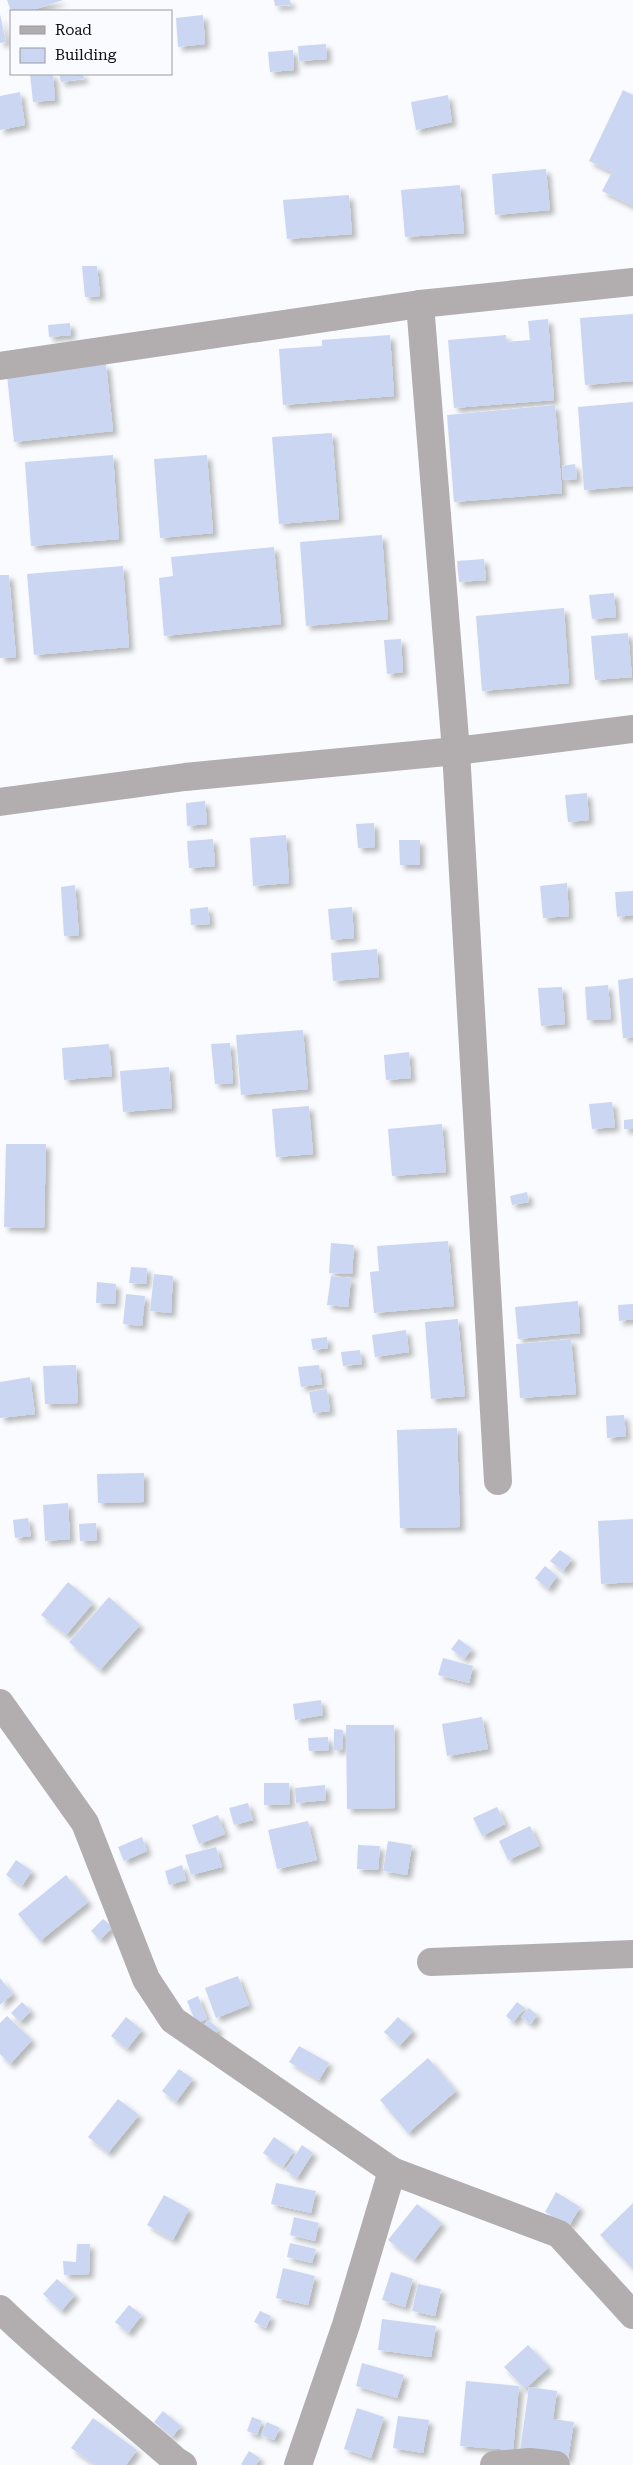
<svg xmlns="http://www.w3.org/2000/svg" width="633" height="2465" viewBox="0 0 633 2465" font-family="'Roboto Serif',serif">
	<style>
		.building { fill: #cbd6f2; filter: url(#shadow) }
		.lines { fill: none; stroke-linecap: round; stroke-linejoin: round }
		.minor { stroke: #b2adae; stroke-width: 28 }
	</style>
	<defs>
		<filter id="shadow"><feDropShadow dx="4.5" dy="4.5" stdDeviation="2.5" flood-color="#0004"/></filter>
	</defs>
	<rect width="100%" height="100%" fill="#fafbfe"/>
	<g class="building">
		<path d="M7,0H63L30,11H11Z"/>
		<path d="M274,0H290L291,5L275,6Z"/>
		<path d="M0,14L6,42L0,43Z"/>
		<path d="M203,15L205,44L178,47L176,18Z"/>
		<path d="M326,44L327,59L299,61L298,46Z"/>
		<path d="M293,50L294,70L270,72L268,52Z"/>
		<path d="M30,74H53L55,100L33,102Z"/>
		<path d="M59,74H83L84,79L61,82Z"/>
		<path d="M623,90L633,95V206L602,191L612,172L589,161Z"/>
		<path d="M20,92L25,125L0,130V96Z"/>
		<path d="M448,95L452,122L416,130L411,102Z"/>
		<path d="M546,169L550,210L495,215L492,174Z"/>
		<path d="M460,185L464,233L405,237L401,190Z"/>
		<path d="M349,195L352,234L287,239L283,200Z"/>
		<path d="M82,266H97L100,296L85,297Z"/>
		<path d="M633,314V381L585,385L580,318Z"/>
		<path d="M548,319L554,400L454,408L448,340L506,335V342L530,340L528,321Z"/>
		<path d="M70,323L71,335L49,337L48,325Z"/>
		<path d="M390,335L394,396L283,405L279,349L322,346V340Z"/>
		<path d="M106,364L113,431L14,442L7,375Z"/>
		<path d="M633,402V486L584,490L578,407Z"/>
		<path d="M555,405L562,493L454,502L447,415Z"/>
		<path d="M332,433L339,519L279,524L272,437Z"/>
		<path d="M113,455L119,539L31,546L25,462Z"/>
		<path d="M207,455L213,533L160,538L154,459Z"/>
		<path d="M575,464L577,479L563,480L562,466Z"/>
		<path d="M382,535L388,619L306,626L300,542Z"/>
		<path d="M274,547L281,624L164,636L159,578L173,576L171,557Z"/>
		<path d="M484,559L486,580L459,582L457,561Z"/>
		<path d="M123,566L129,647L34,655L27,574Z"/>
		<path d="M0,575H9L16,657L0,658Z"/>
		<path d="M614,593L616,617L592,619L589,595Z"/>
		<path d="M564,608L569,683L482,691L476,616Z"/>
		<path d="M628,633L632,677L595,680L591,636Z"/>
		<path d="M401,639L403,672L387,674L384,640Z"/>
		<path d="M587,793L589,820L568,822L565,795Z"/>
		<path d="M205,801L207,824L187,826L186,803Z"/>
		<path d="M374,823L375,847L358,848L356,824Z"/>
		<path d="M286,835L289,883L253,886L250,838Z"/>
		<path d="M213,839L215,866L189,868L187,841Z"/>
		<path d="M399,840H420V865H400Z"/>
		<path d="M567,883L569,916L543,918L540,886Z"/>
		<path d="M75,885L79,935L64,936L61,887Z"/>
		<path d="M633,891V915L617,917L615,892Z"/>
		<path d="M208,907L210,924L191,925L190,909Z"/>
		<path d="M352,907L354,938L331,940L328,909Z"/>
		<path d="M377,949L379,977L333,981L331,953Z"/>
		<path d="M633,978V1037L623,1038L618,980Z"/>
		<path d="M608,985L611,1019L587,1020L585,987Z"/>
		<path d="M562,987L565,1024L541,1026L538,988Z"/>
		<path d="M303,1030L308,1089L241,1095L236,1035Z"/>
		<path d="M230,1043L233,1083L215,1084L211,1044Z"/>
		<path d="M109,1044L112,1076L64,1080L62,1048Z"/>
		<path d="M409,1052L411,1078L386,1080L384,1055Z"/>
		<path d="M169,1067L172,1108L123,1112L120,1071Z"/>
		<path d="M612,1102L615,1127L592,1129L589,1104Z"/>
		<path d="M309,1106L313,1154L276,1157L272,1109Z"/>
		<path d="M633,1119V1129H624V1120Z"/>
		<path d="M442,1124L446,1172L392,1176L388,1129Z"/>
		<path d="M6,1144H46L44,1228L4,1227Z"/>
		<path d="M527,1192L529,1202L512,1205L510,1196Z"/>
		<path d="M448,1241L454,1306L374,1313L370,1272L379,1271L377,1246Z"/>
		<path d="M331,1243L354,1245L352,1274L329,1273Z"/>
		<path d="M131,1267L147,1268L146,1284L129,1283Z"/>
		<path d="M154,1274L173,1276L171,1313L150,1311Z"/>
		<path d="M331,1276L351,1278L348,1307L327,1305Z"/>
		<path d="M97,1282L116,1284L115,1304L96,1303Z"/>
		<path d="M126,1294L145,1296L142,1326L123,1324Z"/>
		<path d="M578,1301L580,1333L518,1339L515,1307Z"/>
		<path d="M633,1304V1319L619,1321L618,1305Z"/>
		<path d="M458,1319L465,1396L431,1399L425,1322Z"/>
		<path d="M406,1330L409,1352L375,1357L372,1335Z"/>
		<path d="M327,1337L328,1348L313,1350L311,1339Z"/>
		<path d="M571,1339L576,1394L520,1398L516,1344Z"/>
		<path d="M360,1350L362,1364L343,1366L341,1352Z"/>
		<path d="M76,1365L78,1403L45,1404L43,1366Z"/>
		<path d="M319,1365L322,1384L301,1387L298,1367Z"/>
		<path d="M30,1377L35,1414L0,1418V1382Z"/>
		<path d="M327,1389L330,1411L313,1413L309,1392Z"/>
		<path d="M624,1415L626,1436L607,1438L606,1416Z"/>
		<path d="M457,1428L460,1527L400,1528L397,1430Z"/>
		<path d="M144,1473V1502L98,1503L97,1474Z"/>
		<path d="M68,1503L70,1539L45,1541L43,1505Z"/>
		<path d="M28,1518L31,1536L15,1538L13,1520Z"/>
		<path d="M633,1519V1582L601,1584L598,1521Z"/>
		<path d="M96,1523L97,1540L80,1541L79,1524Z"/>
		<path d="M560,1550L572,1559L563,1571L550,1561Z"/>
		<path d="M545,1566L557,1576L548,1589L535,1578Z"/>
		<path d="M68,1582L93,1603L66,1635L41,1615Z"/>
		<path d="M109,1597L140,1625L100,1670L69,1642Z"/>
		<path d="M459,1639L472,1649L464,1659L451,1649Z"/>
		<path d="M443,1658L473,1666L469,1683L438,1675Z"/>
		<path d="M321,1700L323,1715L295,1720L293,1704Z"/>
		<path d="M482,1717L488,1749L447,1756L442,1724Z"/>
		<path d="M346,1725H394L395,1808L347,1809Z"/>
		<path d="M334,1729L343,1730L342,1750H334Z"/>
		<path d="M328,1737L329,1750L309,1751L308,1738Z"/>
		<path d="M264,1783H289L290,1804L264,1805Z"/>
		<path d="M325,1785L326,1800L296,1803L295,1788Z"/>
		<path d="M248,1803L253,1820L234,1825L229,1808Z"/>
		<path d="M497,1807L505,1824L482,1836L473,1818Z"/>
		<path d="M218,1815L225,1834L199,1844L192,1825Z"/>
		<path d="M308,1821L317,1860L277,1869L268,1830Z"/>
		<path d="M530,1826L539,1846L508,1860L499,1841Z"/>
		<path d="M142,1837L147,1851L124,1861L118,1847Z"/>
		<path d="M388,1841L412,1845L407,1875L383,1871Z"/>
		<path d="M358,1845L380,1846L378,1870L357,1869Z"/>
		<path d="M216,1847L222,1867L191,1875L185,1855Z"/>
		<path d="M16,1860L32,1871L22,1886L6,1875Z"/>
		<path d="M182,1865L186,1880L169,1885L165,1871Z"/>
		<path d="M66,1875L88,1902L40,1941L18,1914Z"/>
		<path d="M103,1919L113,1927L100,1940L91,1931Z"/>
		<path d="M238,1976L249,2005L216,2018L205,1988Z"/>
		<path d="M0,1978L13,1994L0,2005Z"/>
		<path d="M198,1996L207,2019L196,2023L187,2001Z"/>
		<path d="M22,2002L31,2011L20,2022L11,2013Z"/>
		<path d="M517,2002L525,2008L513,2022L506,2016Z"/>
		<path d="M529,2008L537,2015L531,2024L521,2017Z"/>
		<path d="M7,2016L32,2040L10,2064L0,2054V2023Z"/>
		<path d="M126,2017L142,2030L127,2049L111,2036Z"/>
		<path d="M398,2017L413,2031L399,2046L384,2032Z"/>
		<path d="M208,2020L219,2029L210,2041L199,2032Z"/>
		<path d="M299,2046L329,2063L319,2080L289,2062Z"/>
		<path d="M428,2058L456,2091L408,2133L380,2100Z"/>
		<path d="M179,2069L193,2079L176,2102L162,2091Z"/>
		<path d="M118,2099L139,2115L108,2153L88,2137Z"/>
		<path d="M274,2137L294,2151L283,2167L263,2153Z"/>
		<path d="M302,2145L313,2153L297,2178L285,2170Z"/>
		<path d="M276,2183L316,2191L311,2213L271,2204Z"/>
		<path d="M556,2192L580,2207L569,2226L545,2212Z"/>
		<path d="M164,2195L189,2209L173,2240L147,2225Z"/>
		<path d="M633,2203V2269L600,2235Z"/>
		<path d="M417,2204L442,2223L414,2260L388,2240Z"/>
		<path d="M294,2217L319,2223L315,2241L290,2235Z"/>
		<path d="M290,2243L316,2249L312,2263L287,2257Z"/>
		<path d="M77,2244H90L89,2274L64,2275L63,2261L76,2262Z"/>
		<path d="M283,2268L315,2276L308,2305L276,2298Z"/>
		<path d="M391,2272L413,2279L405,2307L382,2300Z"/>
		<path d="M57,2279L75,2295L61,2311L43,2294Z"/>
		<path d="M418,2284L441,2289L435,2316L412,2311Z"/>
		<path d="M129,2305L142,2315L128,2333L115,2322Z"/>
		<path d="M260,2311L271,2316L266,2328L254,2322Z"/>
		<path d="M382,2319L436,2326L431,2357L378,2350Z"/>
		<path d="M528,2345L549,2367L525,2389L504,2367Z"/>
		<path d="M362,2363L404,2375L397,2398L356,2386Z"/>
		<path d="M466,2381L519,2386L513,2450L460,2446Z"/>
		<path d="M529,2387L557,2391L553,2419L574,2422L568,2459L520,2451Z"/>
		<path d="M357,2408L384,2417L371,2458L344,2449Z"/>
		<path d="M163,2411L181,2426L172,2437L154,2422Z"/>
		<path d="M398,2416L429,2420L423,2453L393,2448Z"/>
		<path d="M252,2417L262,2421L257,2435L247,2431Z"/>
		<path d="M93,2418L137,2450L126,2465H95L71,2448Z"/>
		<path d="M267,2422L280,2428L274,2440L261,2435Z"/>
		<path d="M249,2451L260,2458L256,2465H242L241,2464Z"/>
	</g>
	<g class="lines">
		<g class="minor">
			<path d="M420,304L456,751L498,1481"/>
			<path d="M0,366L420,304L633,282"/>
			<path d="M0,802L185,777L456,751L633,729"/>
			<path d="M0,1703L85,1823L146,1979L173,2020L392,2171L559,2234L633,2315"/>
			<path d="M431,1962L633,1954"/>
			<path d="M0,2309C55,2363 118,2409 175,2460L183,2465"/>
			<path d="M298,2465L346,2325L392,2171"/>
			<path d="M494,2465L530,2462L556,2465"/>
		</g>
	</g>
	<rect x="10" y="10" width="162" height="65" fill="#fafbfe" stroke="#9b9c9f"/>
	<rect x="20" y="26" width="25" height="8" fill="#b2adae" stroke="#9b9c9f"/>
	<text x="55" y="35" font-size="15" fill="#0d0e11">Road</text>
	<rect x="20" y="48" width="25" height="15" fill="#cbd6f2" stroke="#9b9c9f"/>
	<text x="55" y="60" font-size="15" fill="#0d0e11">Building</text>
</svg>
